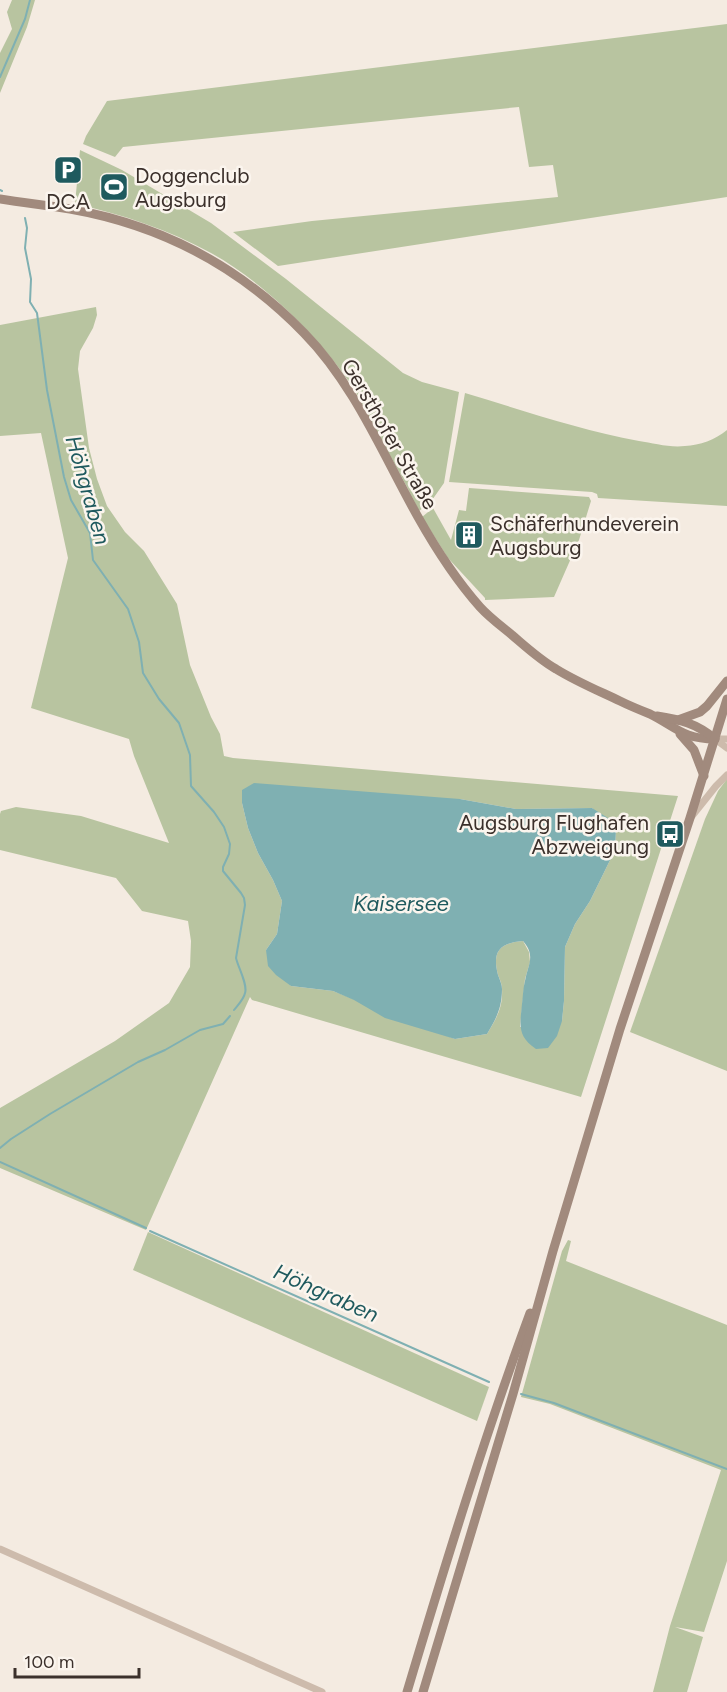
<svg xmlns="http://www.w3.org/2000/svg" width="727" height="1692" viewBox="0 0 727 1692" font-family="Figtree,sans-serif">
	<style>
		.green { fill: #b8c4a0; fill-rule: evenodd }
		.water { fill: #7fb0b2 }
		.lines { fill: none; stroke-linecap: round; stroke-linejoin: round }
		.stream { stroke: #7fb0b2; stroke-width: 2 }
		.minor { stroke: #cdbbac; stroke-width: 7 }
		.secondary { stroke: #a18a7d; stroke-width: 9 }
		.labels { text-anchor: middle; dominant-baseline: central; stroke-width: 5; stroke-linejoin: round; paint-order: stroke }
		.poi-label { font-size: 21px; fill: #3b302b; stroke: #fbf5ee; text-anchor: start }
		.street-label { font-size: 21px; fill: #3b302b; stroke: #fbf5ee }
		.water-label { font-size: 22px; font-style: italic; fill: #1f5a5e; stroke: #fbf5ee }
	</style>
	<rect width="100%" height="100%" fill="#f4ebe1"/>
	<g class="green">
		<path d="M12,0H35L27,27L0,93V53L12,29L7,12Z"/>
		<path d="M727,24V197L278,266L233,232L312,221L558,197L553,165L529,167L519,107L123,147L115,157L83,144L86,136L107,101Z"/>
		<path d="M80,150L122,170L211,223L286,279L403,373L422,382L459,392L444,483L430,503L419,511C405,482 390,455 374,427C366,412 359,396 350,383C317,335 262,281 211,253C169,230 122,214 75,204Z"/>
		<path d="M96,307L97,315L93,328L80,351L78,369L89,448L97,479L107,506L125,532L144,551L177,604L190,665L211,717L220,734L224,756L233,758L678,796L581,1097L252,1000L250,997L146,1230L0,1168V1108L115,1041L169,1003L190,967L191,941L188,921L142,911L116,878L0,850V814L1,811L16,807L81,816L169,843L134,756L129,739L31,708L68,558L41,433L0,436V325ZM460,799L516,809L592,808L616,830L615,850L590,901L575,924L565,947L564,1001L562,1021L520,1027L525,979L530,962L529,952L523,941C499,943 492,952 498,975C500,980 502,984 502,989C503,1008 496,1019 487,1034L455,1039L333,991L291,986L266,950L277,934L282,901L273,880L258,853L248,828L242,803Z"/>
		<path d="M465,393C522,410 580,430 639,441C653,443 670,448 685,446C700,445 715,440 727,430V506L598,498L597,494L592,492L449,482Z"/>
		<path d="M469,488L589,497L591,501L579,540L554,597L485,600V598L448,558L422,517L433,508L451,540L459,510L466,511Z"/>
		<path d="M727,779V1071L630,1032L705,819L718,791Z"/>
		<path d="M148,1232L489,1387L477,1421L133,1270Z"/>
		<path d="M568,1240L571,1241L566,1261L727,1325V1561L704,1632L675,1627L703,1637L687,1692H653L670,1626L721,1470L550,1404L521,1397L562,1251Z"/>
	</g>
	<path class="water" d="M254,783L460,799L516,809L592,808L608,818L616,830L615,850L590,901L575,924L565,947L564,1001L562,1021L557,1036L548,1048L536,1049C517,1036 520,1025 522,1004C523,996 523,988 525,981C528,964 536,956 523,941C499,943 492,952 498,975C500,980 502,985 502,989C502,1008 496,1019 487,1034L455,1039L385,1018L354,1000L333,991L291,986L276,975L268,966L266,950L277,934L282,901L273,880L258,853L248,828L242,803V790Z"/>
	<g class="lines">
		<g class="stream">
			<path d="M0,77L25,19L30,0"/>
			<path d="M0,190L2,191"/>
			<path d="M25,218L27,228L25,248L31,279L30,302L37,313L47,390L64,477L71,500L90,533L93,560L128,609L139,642L143,673L159,699L179,723L190,755L191,786L214,812L224,827L230,844L229,854L223,867V871L241,893L244,898L245,905L236,958C238,967 248,985 245,993C244,999 238,1005 234,1010"/>
			<path d="M0,1148L11,1139L50,1114L138,1062L165,1050L200,1030L223,1024L230,1016"/>
			<path d="M0,1162L146,1228"/>
			<path d="M150,1231L489,1382"/>
			<path d="M521,1394L554,1403L727,1469"/>
		</g>
		<g class="minor">
			<path d="M715,739L727,748"/>
			<path d="M715,739H727"/>
			<path d="M692,816L716,786L727,775"/>
			<path d="M0,1549L322,1692"/>
		</g>
		<g class="secondary">
			<path d="M0,199C23,203 47,205 70,209C161,225 240,267 304,333C355,385 383,455 418,517C436,549 456,580 480,607C489,617 501,626 512,635C526,647 540,660 556,669C577,682 599,691 620,701C630,706 640,710 650,714C676,727 683,739 715,739"/>
			<path d="M657,716C681,720 696,723 715,739"/>
			<path d="M678,720L700,712L707,706L727,681"/>
			<path d="M680,734L694,750L704,776"/>
			<path d="M407,1692C445,1565 484,1438 530,1313"/>
			<path d="M423,1692L513,1394L553,1251L620,1029L690,818L727,699"/>
		</g>
	</g>
	<defs>
		<g id="parking-square" transform="scale(1.5)"><rect x="-9" y="-9" width="18" height="18" rx="4" fill="#1f5a5e" stroke="#fbf5ee"/><path d="M-3.5-5.5H1a3.5 3.5 0 0 1 0 7H-1V5.5H-3.5ZM-1-3.4V-.6H.8a1.4 1.4 0 0 0 0-2.8Z" fill="#fff"/></g>
		<g id="stadium-square" transform="scale(1.5)"><rect x="-9" y="-9" width="18" height="18" rx="4" fill="#1f5a5e" stroke="#fbf5ee"/><path d="M0-5a6.5 5 0 1 0 0 10a6.5 5 0 1 0 0-10ZM-3.5-1.8h7v3.6h-7Z" fill="#fff"/></g>
		<g id="building-square" transform="scale(1.5)"><rect x="-9" y="-9" width="18" height="18" rx="4" fill="#1f5a5e" stroke="#fbf5ee"/><path d="M-4-6H4V6H1V3H-1V6H-4ZM-2.5-4.3h1.7v1.8h-1.7ZM.8-4.3h1.7v1.8H.8ZM-2.5-1h1.7V.8h-1.7ZM.8-1h1.7V.8H.8Z" fill="#fff"/></g>
		<g id="bus-square" transform="scale(1.5)"><rect x="-9" y="-9" width="18" height="18" rx="4" fill="#1f5a5e" stroke="#fbf5ee"/><path d="M-5-6H5V4H4V6H2V4H-2V6H-4V4H-5ZM-3.5-4V0h7V-4ZM-3.5 1.2v1.5H-2V1.2ZM2 1.2v1.5H3.5V1.2Z" fill="#fff"/></g>
	</defs>
	<g fill-rule="evenodd">
		<use href="#parking-square" x="68" y="170"/>
		<use href="#stadium-square" x="114" y="187"/>
		<use href="#building-square" x="469" y="535"/>
		<use href="#bus-square" x="670" y="834"/>
	</g>
	<g class="labels">
		<g class="poi-label">
			<text x="135" y="175">Doggenclub<tspan x="135" dy="24">Augsburg</tspan></text>
			<text x="68" y="201" text-anchor="middle">DCA</text>
			<text x="490" y="523">Schäferhundeverein<tspan x="490" dy="24">Augsburg</tspan></text>
			<text x="649" y="822" text-anchor="end">Augsburg Flughafen<tspan x="649" dy="24">Abzweigung</tspan></text>
		</g>
		<g class="street-label">
			<text transform="translate(390 434) rotate(60)">Gersthofer Straße</text>
		</g>
		<g class="water-label">
			<text transform="translate(88 490) rotate(74)">Höhgraben</text>
			<text x="401" y="903">Kaisersee</text>
			<text transform="translate(326 1293) rotate(24)">Höhgraben</text>
		</g>
	</g>
	<path d="M15 1668v9h124v-9" fill="none" stroke="#3b302b" stroke-width="3"/>
	<text x="24" y="1668" font-size="18" fill="#3b302b" stroke="#fbf5ee" stroke-width="4.5" paint-order="stroke">100 m</text>
</svg>
